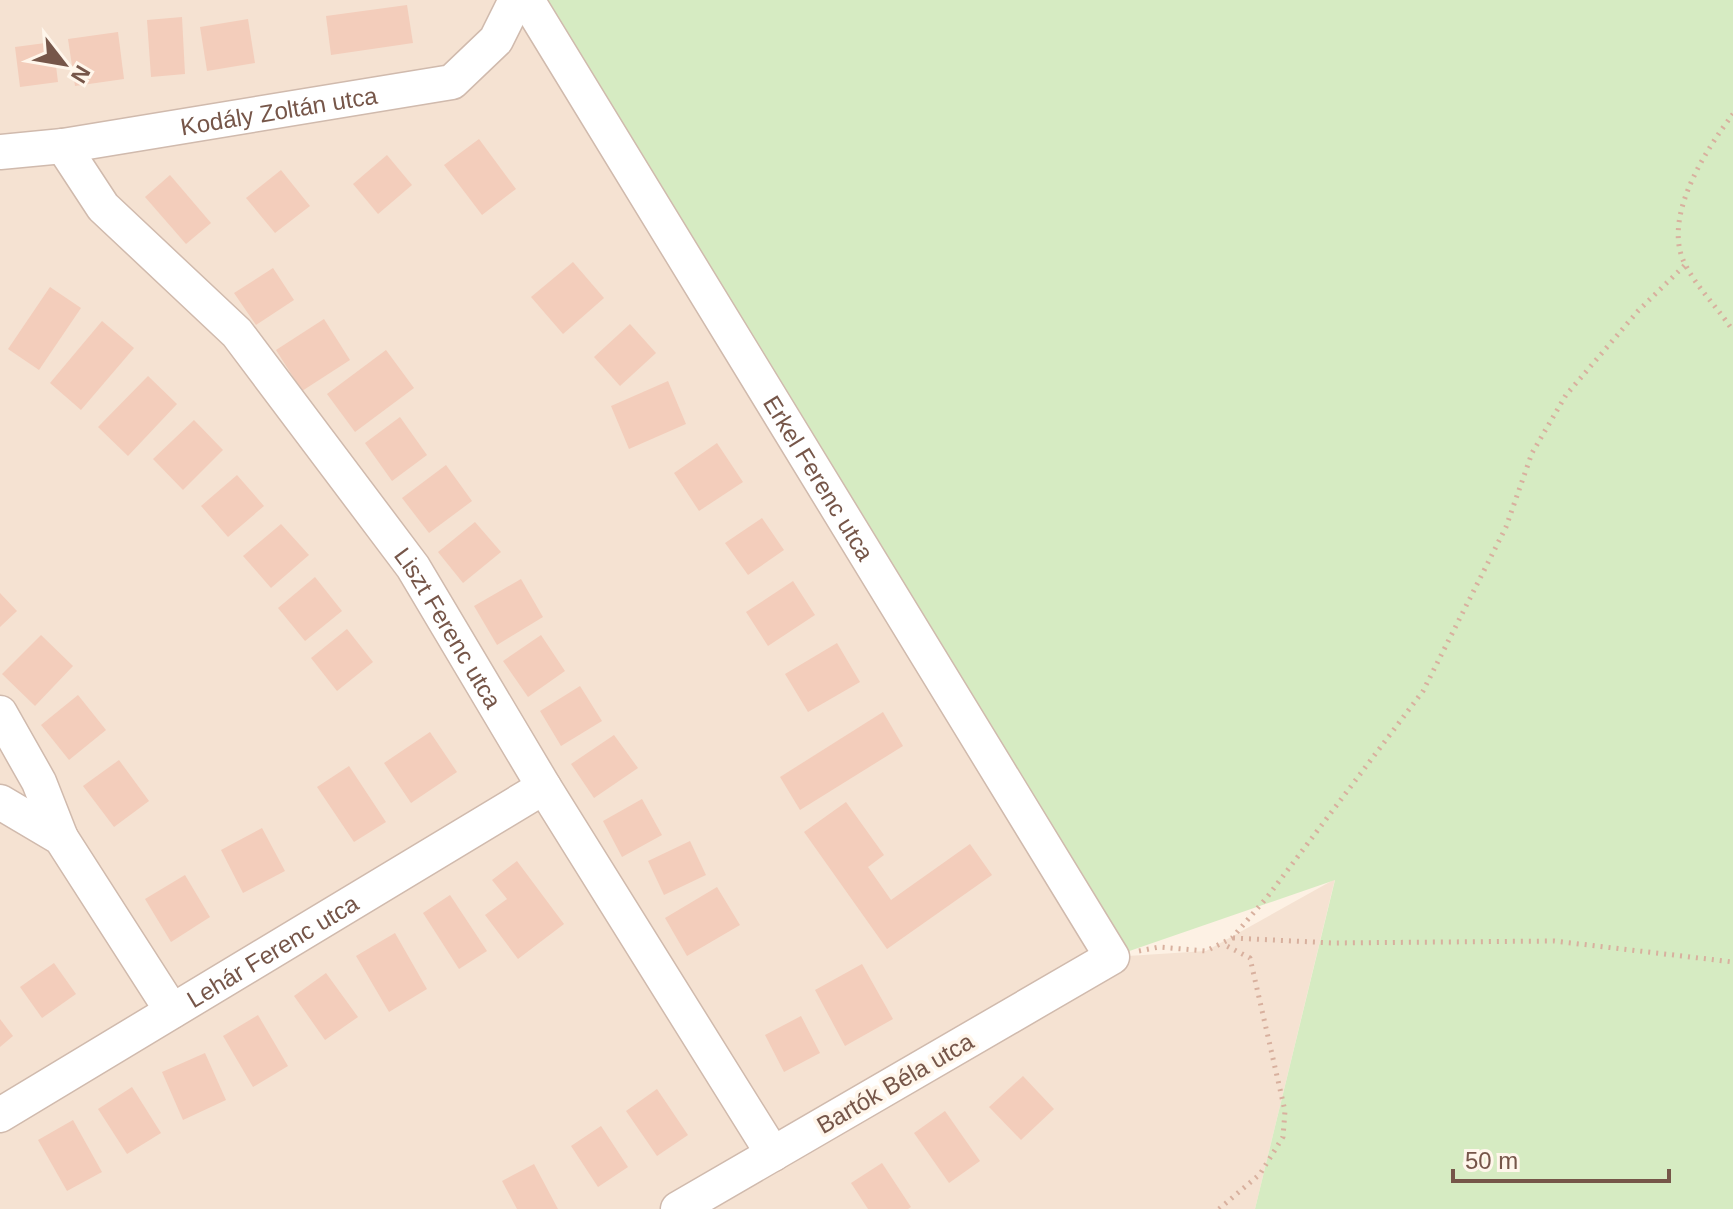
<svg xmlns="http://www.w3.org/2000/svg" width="1733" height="1209" viewBox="0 0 1733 1209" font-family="Arial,sans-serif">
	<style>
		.residential { fill: #f5e2d2 }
		.green { fill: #d6ebc2 }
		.building { fill: #f3cdbb }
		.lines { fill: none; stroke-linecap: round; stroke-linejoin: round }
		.street-casing { stroke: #d0baad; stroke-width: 37 }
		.path { stroke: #d8b09e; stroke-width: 5; stroke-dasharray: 2 6; stroke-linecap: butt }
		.street { stroke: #fff; stroke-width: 34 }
		.labels { text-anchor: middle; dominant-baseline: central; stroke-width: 7; stroke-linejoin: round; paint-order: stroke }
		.street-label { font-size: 24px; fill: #765649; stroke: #fff6eb }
	</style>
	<rect width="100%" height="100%" fill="#fdf1e4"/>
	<path class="residential" d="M0,0H527L1112,957L1206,951L1335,879L1255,1209H0Z"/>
	<path class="green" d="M527,0H1733V1209H1255L1335,880L1112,957Z"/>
	<g class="building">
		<path d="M407,5L413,43L331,55L326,16Z"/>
		<path d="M182,17L185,74L151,77L147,20Z"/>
		<path d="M248,19L255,63L207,71L200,27Z"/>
		<path d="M118,32L124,79L75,86L68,39Z"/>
		<path d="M53,42L58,82L20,87L15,47Z"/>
		<path d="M479,139L516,189L482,215L444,165Z"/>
		<path d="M387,155L412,185L378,214L353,184Z"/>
		<path d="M281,170L310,206L275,233L246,198Z"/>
		<path d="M170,175L211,223L186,244L145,197Z"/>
		<path d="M573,262L604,298L563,334L531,297Z"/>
		<path d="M273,268L294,300L256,325L234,293Z"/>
		<path d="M50,287L81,308L39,370L8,349Z"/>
		<path d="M324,319L350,360L302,391L276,350Z"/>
		<path d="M102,321L134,348L81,410L50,383Z"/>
		<path d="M630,324L656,353L620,386L594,357Z"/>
		<path d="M386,350L414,388L355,432L327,394Z"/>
		<path d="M148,376L177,404L128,456L98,427Z"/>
		<path d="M668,381L686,424L629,449L611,406Z"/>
		<path d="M400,417L427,455L392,481L365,443Z"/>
		<path d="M194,420L223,450L183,490L153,459Z"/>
		<path d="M717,443L743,482L699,511L674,473Z"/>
		<path d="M446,465L472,501L429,533L402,498Z"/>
		<path d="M237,475L264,506L228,537L201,506Z"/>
		<path d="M762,518L784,550L748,575L725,543Z"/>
		<path d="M475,522L501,552L463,583L438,552Z"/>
		<path d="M281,524L309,555L271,588L243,556Z"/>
		<path d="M315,577L342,611L305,641L278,608Z"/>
		<path d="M521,579L543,617L497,645L474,606Z"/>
		<path d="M793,581L815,615L768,646L746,612Z"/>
		<path d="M0,593L17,611L0,627Z"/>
		<path d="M347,629L373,662L337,691L311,658Z"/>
		<path d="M41,635L73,666L35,706L2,674Z"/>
		<path d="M541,635L565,671L528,697L503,661Z"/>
		<path d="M837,643L860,682L808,712L785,674Z"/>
		<path d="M580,686L602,721L561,746L540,711Z"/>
		<path d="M78,695L106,730L69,760L41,725Z"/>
		<path d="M883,712L903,746L800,810L780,777Z"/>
		<path d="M430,732L457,772L411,803L384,763Z"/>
		<path d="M614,735L638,768L594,798L571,764Z"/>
		<path d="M119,760L149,801L114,827L83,786Z"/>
		<path d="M349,766L386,822L354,842L317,787Z"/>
		<path d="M642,799L662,835L622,857L603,821Z"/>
		<path d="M846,802L884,855L868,867L891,900L970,844L992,875L887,949L804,832Z"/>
		<path d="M262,828L285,871L243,893L221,850Z"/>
		<path d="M690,841L706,875L664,895L648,861Z"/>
		<path d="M517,861L564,924L518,959L485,915L507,899L492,880Z"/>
		<path d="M185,875L210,917L171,942L145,899Z"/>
		<path d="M717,887L740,925L687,956L665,918Z"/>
		<path d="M450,895L487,951L459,969L423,913Z"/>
		<path d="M395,933L427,989L389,1012L356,956Z"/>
		<path d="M54,963L76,994L42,1018L20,987Z"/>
		<path d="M862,964L893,1019L845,1046L815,990Z"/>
		<path d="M326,973L358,1017L325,1040L294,996Z"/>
		<path d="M258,1015L288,1066L253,1087L223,1036Z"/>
		<path d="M801,1016L820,1053L784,1072L765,1035Z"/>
		<path d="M0,1019L13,1036L0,1047Z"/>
		<path d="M205,1053L226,1100L183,1120L162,1072Z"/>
		<path d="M1023,1076L1054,1109L1021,1140L989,1107Z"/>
		<path d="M132,1087L161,1133L127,1154L98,1109Z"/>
		<path d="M657,1089L688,1135L657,1156L626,1111Z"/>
		<path d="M945,1111L980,1161L949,1183L914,1133Z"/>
		<path d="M73,1120L102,1172L67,1191L38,1140Z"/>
		<path d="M601,1126L628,1167L598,1187L571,1146Z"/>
		<path d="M882,1163L911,1207L908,1209H868L851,1183Z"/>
		<path d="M534,1164L558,1209H517L502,1181Z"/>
	</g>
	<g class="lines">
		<g class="street-casing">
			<g id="street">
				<path id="s1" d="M527,0L1112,957L678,1209"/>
				<path id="s2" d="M63,146L103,207L237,333L413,567L544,787L773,1154"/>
				<path id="s3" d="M0,152L63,146L452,82L496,40L516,0"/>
				<path d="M0,713L39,782L61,838"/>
				<path d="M0,802L61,838L172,1011"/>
				<path id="s4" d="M0,1115L544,787"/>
			</g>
		</g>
		<g class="path">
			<path d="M1733,114C1705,151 1660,220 1686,266C1698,289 1719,309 1733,331"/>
			<path d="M1233,938L1333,943L1554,941L1733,962"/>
			<path d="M1139,951L1159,947L1206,951L1232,938L1268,896L1423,691L1506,527L1532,453L1566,395L1638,311L1685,265"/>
			<path d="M1219,1209L1260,1174L1283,1137L1285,1111L1250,958L1223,944"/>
		</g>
		<use href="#street" class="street"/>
	</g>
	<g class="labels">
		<g class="street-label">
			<text stroke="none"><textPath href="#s3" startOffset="282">Kodály Zoltán utca</textPath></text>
			<text stroke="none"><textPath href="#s1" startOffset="560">Erkel Ferenc utca</textPath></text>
			<text stroke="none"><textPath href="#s2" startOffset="620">Liszt Ferenc utca</textPath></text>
			<text stroke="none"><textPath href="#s4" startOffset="318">Lehár Ferenc utca</textPath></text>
			<text transform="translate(895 1083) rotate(-30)">Bartók Béla utca</text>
		</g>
	</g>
	<g transform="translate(64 64) rotate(121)" stroke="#fff6eb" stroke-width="6" paint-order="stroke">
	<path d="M0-6L14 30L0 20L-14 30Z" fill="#765649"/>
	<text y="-12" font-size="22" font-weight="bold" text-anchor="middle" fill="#765649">N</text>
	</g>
	<path d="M1453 1169v12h216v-12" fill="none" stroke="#765649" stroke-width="4"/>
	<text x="1465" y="1169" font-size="24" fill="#765649" stroke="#fff6eb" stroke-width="6" paint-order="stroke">50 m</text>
</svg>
